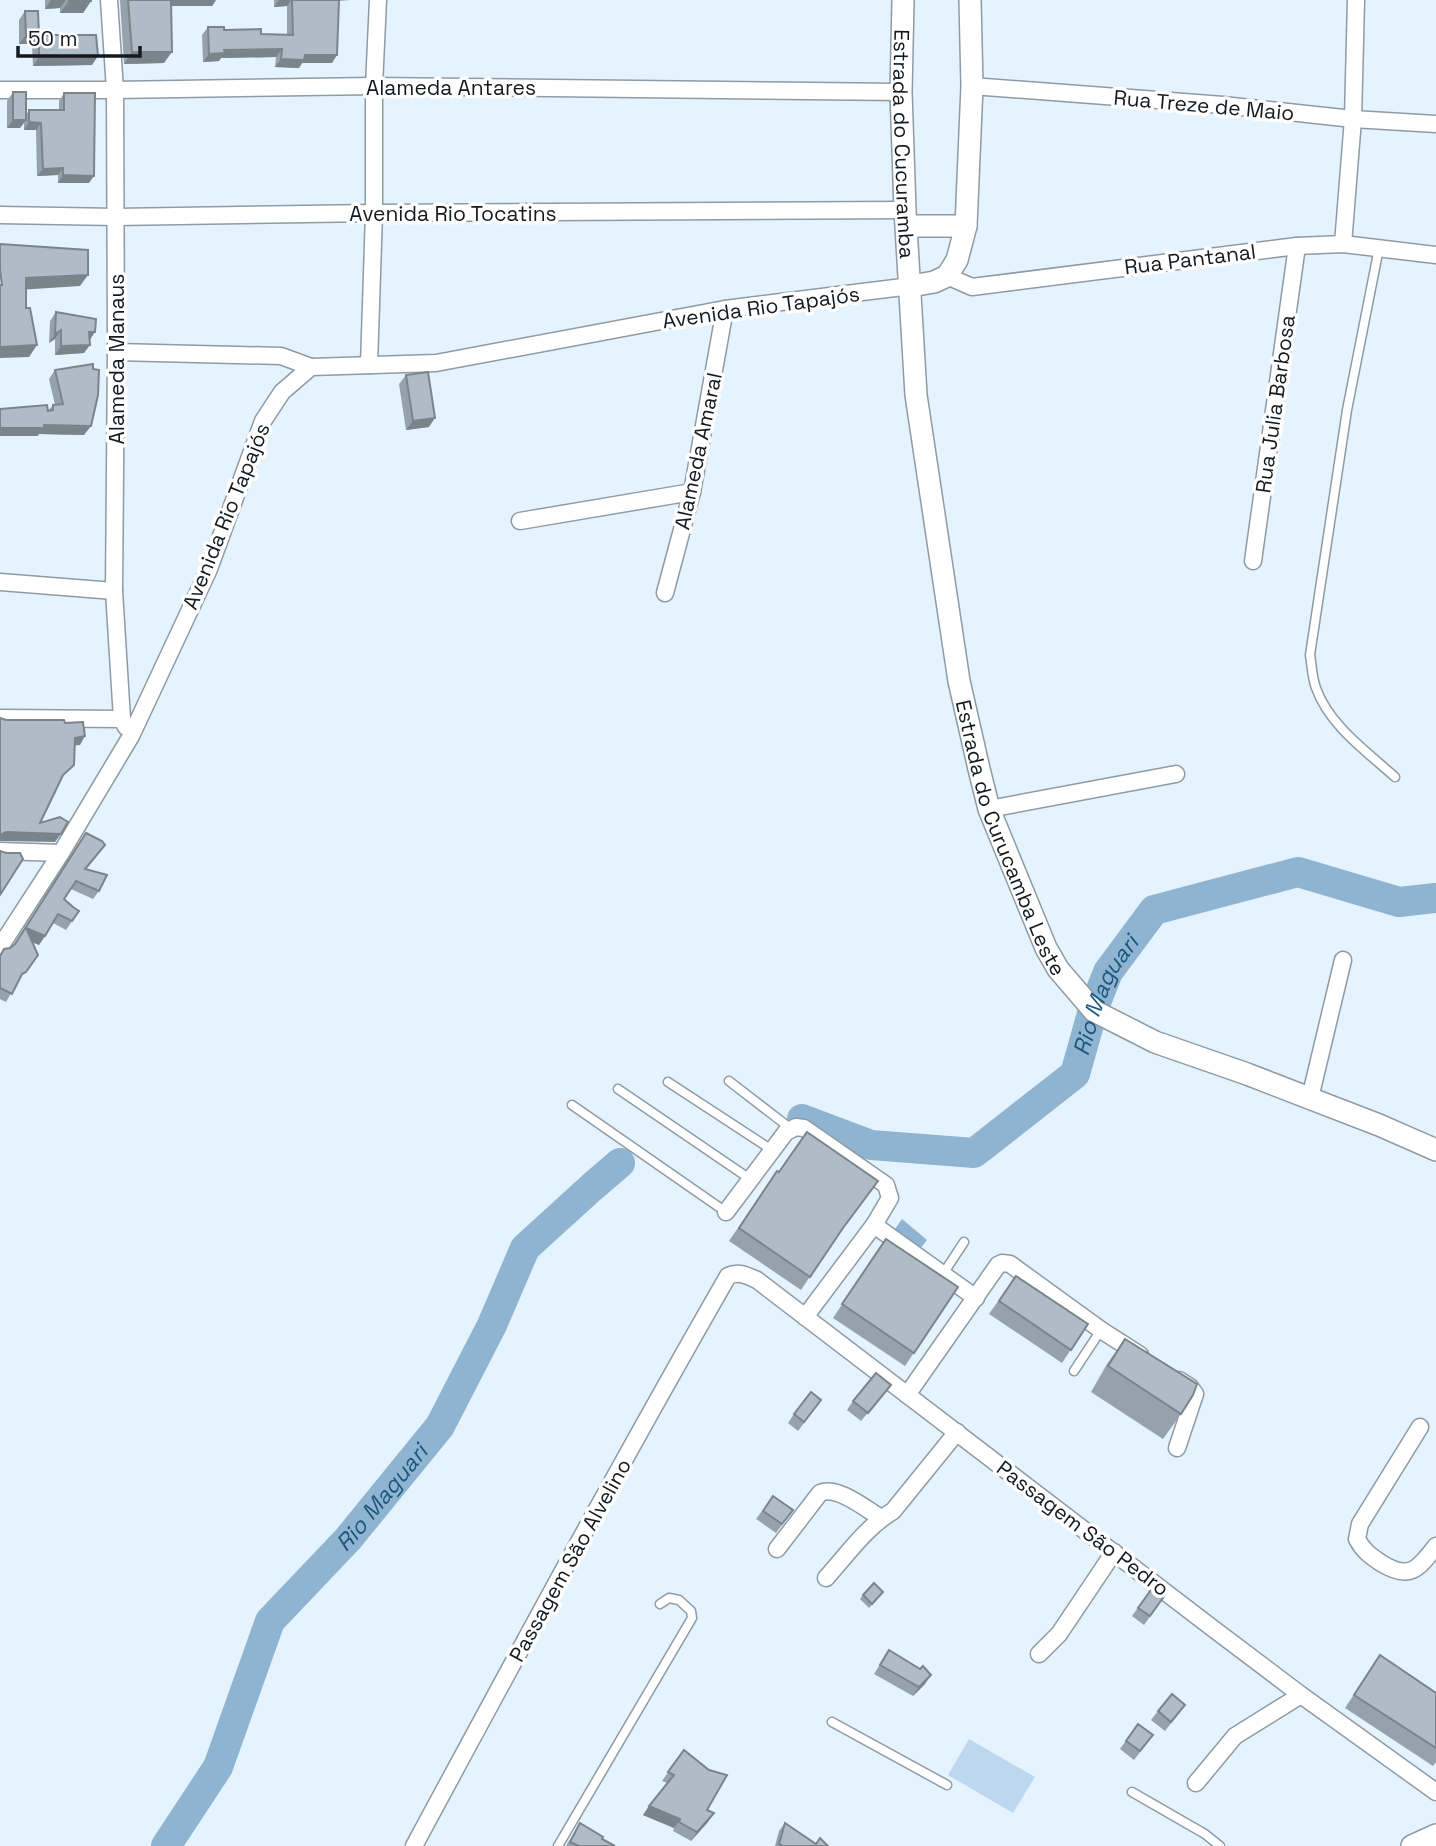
<svg xmlns="http://www.w3.org/2000/svg" width="1436" height="1846" viewBox="0 0 1436 1846" font-family="'Space Grotesk',sans-serif">
	<style>
		.green { fill: #bcd7ee }
		.water { fill: #8fb4d1 }
		.lines { fill: none; stroke-linecap: round; stroke-linejoin: round }
		.river { stroke: #8fb4d1; stroke-width: 30 }
		.lane-casing { stroke: #8e9ba5; stroke-width: 11 }
		.street-casing { stroke: #8e9ba5; stroke-width: 19 }
		.secondary-casing { stroke: #8e9ba5; stroke-width: 24 }
		.lane { stroke: #fff; stroke-width: 8 }
		.street { stroke: #fff; stroke-width: 16 }
		.secondary { stroke: #fff; stroke-width: 21 }
		.wall { fill: #96a2ab }
		.shaded-wall { fill: #7a848b }
		.building { fill: #afbcc7; stroke: #7a848b; stroke-width: 2 }
		.labels { text-anchor: middle; dominant-baseline: central; stroke-width: 7; stroke-linejoin: round; paint-order: stroke }
		.street-label { font-size: 21px; fill: #14191d; stroke: #fefefe }
		.water-label { font-size: 23px; font-style: italic; fill: #1d577e; stroke: #fefefe }
	</style>
	<rect width="100%" height="100%" fill="#e5f3fe"/>
	<path class="green" d="M969,1739L1035,1777L1013,1813L948,1775Z"/>
	<path class="water" d="M902,1219L927,1240L920,1249L895,1229Z"/>
	<g class="lines">
		<g class="river">
			<path id="s1" d="M802,1119L871,1145L974,1153L1075,1074L1093,1010L1108,972L1154,910L1298,872L1399,902L1436,898"/>
			<path id="s2" d="M166,1846L218,1767L270,1621L348,1539L440,1426L492,1325L525,1248L592,1187L620,1163"/>
		</g>
		<g class="lane-casing">
			<g id="lane">
				<path d="M1379,248L1347,410L1310,655C1312,666 1312,678 1316,688C1329,725 1366,751 1395,777"/>
				<path d="M729,1081L790,1128"/>
				<path d="M668,1082L772,1150"/>
				<path d="M618,1089L750,1179"/>
				<path d="M572,1105L726,1212"/>
				<path d="M943,1274L964,1242"/>
				<path d="M1074,1371L1101,1330"/>
				<path d="M832,1722L947,1785"/>
				<path d="M1132,1792L1205,1834L1220,1846"/>
				<path d="M558,1846L692,1618L691,1611L679,1600L669,1598L660,1604"/>
			</g>
		</g>
		<g class="street-casing">
			<g id="street">
				<path d="M109,0L115,90L116,352L114,591L122,719"/>
				<path d="M972,86L1223,105L1353,119L1436,124"/>
				<path d="M0,90H115L374,86L901,92"/>
				<path d="M0,215L116,217L374,213L905,210"/>
				<path d="M1343,244L1353,119L1356,0"/>
				<path d="M947,276L972,287L1297,246L1343,244L1436,255"/>
				<path d="M116,352L281,356L311,367"/>
				<path d="M369,365L374,213V86L378,0"/>
				<path d="M520,521L692,492"/>
				<path d="M1253,561L1297,246"/>
				<path d="M0,582L114,591"/>
				<path d="M665,593L692,492L725,309"/>
				<path d="M0,718L122,719L126,727"/>
				<path d="M989,809L1176,774"/>
				<path d="M0,851L61,853"/>
				<path d="M0,947L61,853L131,736L209,569L263,421L282,392L311,367L436,363L725,309L911,286"/>
				<path d="M1310,1098L1343,960"/>
				<path d="M726,1212L786,1132L796,1127L804,1128L886,1185L890,1198L874,1225L805,1317"/>
				<path d="M874,1225L976,1298"/>
				<path d="M907,1395L998,1265L1002,1263L1010,1264L1101,1330L1140,1355"/>
				<path d="M1420,1427L1360,1524L1357,1539C1363,1551 1371,1556 1381,1563C1410,1581 1418,1569 1436,1546"/>
				<path d="M1177,1448L1195,1394L1190,1387L1179,1380"/>
				<path d="M777,1549L820,1493C837,1485 866,1509 881,1518"/>
				<path d="M826,1578C847,1555 866,1527 893,1511L957,1432"/>
				<path d="M1039,1654L1059,1634L1114,1552"/>
				<path d="M1196,1783L1235,1736L1301,1695"/>
				<path d="M414,1846C517,1655 620,1464 728,1276C739,1271 746,1275 757,1280L1211,1627L1301,1695L1436,1792"/>
			</g>
		</g>
		<g class="secondary-casing">
			<g id="secondary">
				<path id="s3" d="M903,0L901,92L905,210L916,395L959,681L979,769L989,809L1046,948L1058,969L1094,1011L1155,1042L1247,1074L1379,1125L1436,1150"/>
				<path d="M907,226H966"/>
				<path d="M911,286L934,282L947,276L957,260L966,226L972,86L970,0"/>
				<path d="M1412,1846L1436,1835"/>
			</g>
		</g>
		<use href="#lane" class="lane"/>
		<use href="#street" class="street"/>
		<use href="#secondary" class="secondary"/>
	</g>
	<g class="wall">
		<path d="M45,0H91V1L83,13H60V8L45,9Z"/>
		<path d="M120,0H216L212,6H171L164,63L124,64Z"/>
		<path d="M274,0H350L339,1L332,63H302L299,68L275,67L276,57L221,58L219,61L203,62L202,35L208,27L261,34L287,35V6L274,7Z"/>
		<path d="M25,11L39,35L92,65L33,66L32,44H19V20Z"/>
		<path d="M13,92L26,115L29,110H59V101L64,93L89,183H58V175L37,176L36,130H24V123L20,128H7V101Z"/>
		<path d="M56,312L95,332L90,339L84,353L55,355V339L49,343L50,321Z"/>
		<path d="M55,370L84,435L39,434L38,436L48,411L53,405H55L49,379Z"/>
		<path d="M406,375L429,427L406,430L399,384Z"/>
		<path d="M99,854L86,869L99,891L93,899L71,889L64,899L73,907L79,911L66,930L53,923L39,945L32,942L20,980L18,981L6,1002L0,999V955L4,949L10,948L14,945Z"/>
		<path d="M777,1171L779,1172L878,1181L837,1236L801,1290L729,1241Z"/>
		<path d="M886,1239L958,1287L905,1366L833,1318Z"/>
		<path d="M1016,1276L1088,1324L1062,1363L989,1314Z"/>
		<path d="M1125,1339L1181,1414L1163,1439L1091,1392L1107,1364Z"/>
		<path d="M891,1385L861,1421L847,1410L853,1401Z"/>
		<path d="M821,1400L798,1431L788,1423L794,1414Z"/>
		<path d="M773,1496L793,1510L776,1533L756,1519Z"/>
		<path d="M1153,1587L1165,1595L1144,1625L1132,1616Z"/>
		<path d="M863,1595L880,1596L869,1608L860,1599Z"/>
		<path d="M889,1650L925,1684L913,1696L874,1674Z"/>
		<path d="M1380,1655L1436,1693V1762L1433,1766L1345,1708Z"/>
		<path d="M1185,1705L1165,1731L1151,1720L1158,1711Z"/>
		<path d="M1138,1724L1153,1735L1134,1760L1120,1749Z"/>
		<path d="M684,1750L707,1810L708,1822L691,1841L673,1831L674,1828L643,1815L667,1783L662,1781Z"/>
		<path d="M580,1823L602,1839L615,1846H566Z"/>
		<path d="M785,1823L816,1844L828,1846H775L779,1831Z"/>
	</g>
	<g class="shaded-wall">
		<path d="M51,0H66L60,8L45,9Z"/>
		<path d="M167,0H216L212,6H163Z"/>
		<path d="M279,0H291L287,6L274,7Z"/>
		<path d="M69,1H91L83,13H60Z"/>
		<path d="M26,35H39L32,44H19Z"/>
		<path d="M282,49L276,57L221,58L219,61L203,62L209,54L224,50Z"/>
		<path d="M132,52H172L164,63L124,64Z"/>
		<path d="M305,55H337L332,63H302L299,68L275,67L281,59Z"/>
		<path d="M98,56L92,65L33,66L39,57Z"/>
		<path d="M13,120H26L20,128H7Z"/>
		<path d="M29,122L41,123L36,130H24Z"/>
		<path d="M63,168L58,175L37,176L43,169Z"/>
		<path d="M63,175L94,176L89,183H58Z"/>
		<path d="M88,275L80,286L18,290L26,278Z"/>
		<path d="M61,330L55,339L49,343L55,334Z"/>
		<path d="M89,332H95L89,341Z"/>
		<path d="M37,345L29,357L0,358V347Z"/>
		<path d="M90,345L84,353L55,355L61,346Z"/>
		<path d="M435,418L429,427L406,430L413,421Z"/>
		<path d="M44,425L91,426L84,435L39,434L38,436H0V428Z"/>
		<path d="M85,736L80,745L69,746L75,738Z"/>
		<path d="M6,832L61,834L55,842L0,841V835Z"/>
		<path d="M26,928L45,936L39,945L20,937Z"/>
		<path d="M931,1675L925,1684L913,1696L919,1687Z"/>
		<path d="M649,1806L680,1819L674,1828L643,1815Z"/>
		<path d="M714,1813L708,1822L691,1841L697,1832Z"/>
	</g>
	<g class="building">
		<rect x="69" y="0" width="22" height="1"/>
		<path d="M128,0H171L172,52H132Z"/>
		<path d="M292,0H339L337,55H305L304,60L281,59L282,49L224,50L225,53L209,54L208,27H224V30L261,29V34L293,35Z"/>
		<path d="M25,11H38L39,35H96L98,56L39,57V35H26Z"/>
		<rect x="13" y="92" width="13" height="28"/>
		<path d="M64,93H95L94,176L63,175V168L43,169L41,123L29,122V110H64Z"/>
		<path d="M0,244L88,250V275L26,278V308H30L37,345L0,347V285H2L0,270Z"/>
		<path d="M56,312L96,319L95,332H89L90,345L61,346V330L55,334Z"/>
		<path d="M93,364V369L99,370L98,395L91,426L44,425V428H0V409L47,405L48,411L53,410V405L63,404L55,370Z"/>
		<path d="M428,372L435,418L413,421L406,375Z"/>
		<path d="M0,718L6,720H64L65,723L83,722L85,736L75,738L74,765L63,775L40,823L60,817L68,822L61,834L6,832L0,835Z"/>
		<path d="M86,833L102,841L105,845L85,869L107,875L99,891L76,881L64,899L73,907L79,911L72,921L58,914L45,936L26,928L38,955L26,972L22,974L12,994L0,988V956L4,949L10,948L15,944Z"/>
		<path d="M0,851L6,853H20L23,859L0,895Z"/>
		<path d="M807,1132L878,1181L843,1228L810,1277L739,1228L777,1171L779,1172Z"/>
		<path d="M886,1239L958,1287L914,1353L842,1304Z"/>
		<path d="M1016,1276L1088,1324L1071,1350L999,1301Z"/>
		<path d="M1125,1339L1197,1384L1193,1395L1181,1414L1108,1366Z"/>
		<path d="M876,1373L891,1385L868,1413L853,1401Z"/>
		<path d="M811,1392L821,1400L804,1422L794,1414Z"/>
		<path d="M773,1496L793,1510L782,1524L763,1511Z"/>
		<path d="M874,1583L883,1592L872,1604L863,1595Z"/>
		<path d="M1153,1587L1165,1595L1150,1616L1138,1608Z"/>
		<path d="M889,1650L920,1669L923,1666L931,1675L919,1687L880,1665Z"/>
		<path d="M1380,1655L1436,1693V1748L1354,1695Z"/>
		<path d="M1172,1694L1185,1705L1171,1722L1158,1711Z"/>
		<path d="M1138,1724L1153,1735L1140,1751L1126,1741Z"/>
		<path d="M684,1750L709,1770L727,1775L707,1810L714,1813L697,1832L679,1822L680,1819L649,1806L674,1775L668,1772Z"/>
		<path d="M580,1823L603,1837L602,1839L615,1846H579L570,1842Z"/>
		<path d="M785,1823L816,1844L820,1838L828,1846H783L779,1844Z"/>
	</g>
	<g class="labels">
		<g class="street-label">
			<text x="451" y="87">Alameda Antares</text>
			<text transform="translate(1204 105) rotate(5)">Rua Treze de Maio</text>
			<text stroke="none"><textPath href="#s3" startOffset="144">Estrada do Cucuramba</textPath></text>
			<text x="453" y="213">Avenida Rio Tocatins</text>
			<text transform="translate(1190 259) rotate(-7)">Rua Pantanal</text>
			<text transform="translate(761 307) rotate(-8)">Avenida Rio Tapajós</text>
			<text transform="translate(116 359) rotate(-90)">Alameda Manaus</text>
			<text transform="translate(1275 404) rotate(-82)">Rua Julia Barbosa</text>
			<text transform="translate(698 451) rotate(-78)">Alameda Amaral</text>
			<text transform="translate(226 516) rotate(-68)">Avenida Rio Tapajós</text>
			<text stroke="none"><textPath href="#s3" startOffset="850">Estrada do Curucamba Leste</textPath></text>
			<text transform="translate(1083 1528) rotate(37)">Passagem São Pedro</text>
			<text transform="translate(570 1560) rotate(-61)">Passagem São Alvelino</text>
		</g>
		<g class="water-label">
			<text stroke="none"><textPath href="#s1" startOffset="390">Rio Maguari</textPath></text>
			<text stroke="none"><textPath href="#s2" startOffset="416">Rio Maguari</textPath></text>
		</g>
	</g>
	<path d="M18 46v10h122v-10" fill="none" stroke="#14191d" stroke-width="3.5"/>
	<text x="28" y="46" font-size="21" fill="#14191d" stroke="#fefefe" stroke-width="5" paint-order="stroke">50 m</text>
</svg>
